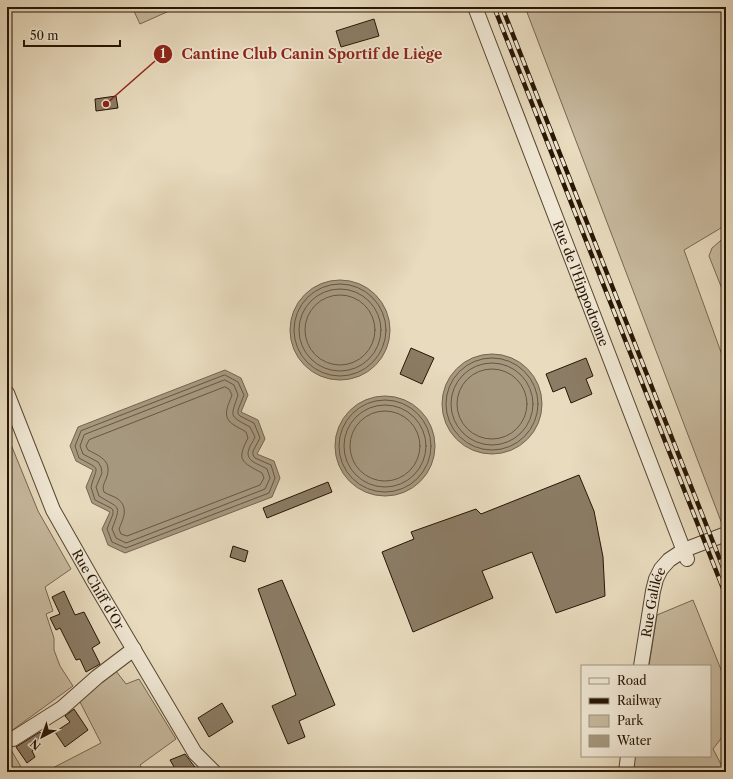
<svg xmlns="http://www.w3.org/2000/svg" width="733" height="779" viewBox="0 0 733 779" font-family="'Libre Caslon Text',serif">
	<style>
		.green { fill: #c7b99e; stroke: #776751 }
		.water { fill: #a6987f; stroke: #73644e }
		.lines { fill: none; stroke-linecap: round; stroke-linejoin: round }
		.shore { stroke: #665642; stroke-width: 1 }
		.building { fill: #8b7c65; stroke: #271504 }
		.minor-casing { stroke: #574632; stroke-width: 16 }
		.minor { stroke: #f0e8d5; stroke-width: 14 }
		.rail-casing { stroke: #271504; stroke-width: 4.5 }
		.rail { stroke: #f0e8d5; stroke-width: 3; stroke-dasharray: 9; stroke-linecap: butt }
		.labels { text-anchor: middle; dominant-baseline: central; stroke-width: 3.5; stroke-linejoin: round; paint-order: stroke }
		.street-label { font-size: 13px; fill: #271504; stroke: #f0e8d5 }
		.leader { fill: none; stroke: #8f2418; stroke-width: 1.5 }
		.callout-dot { fill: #8f2418; stroke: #f0e8d5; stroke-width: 1.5 }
		.mark-label { font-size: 12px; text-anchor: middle; font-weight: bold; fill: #fff }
		.callout-label { font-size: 14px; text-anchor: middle; font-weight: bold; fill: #8f2418; stroke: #f0e8d5; stroke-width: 3.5; stroke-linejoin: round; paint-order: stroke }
	</style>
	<rect width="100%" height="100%" fill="#e8dbbe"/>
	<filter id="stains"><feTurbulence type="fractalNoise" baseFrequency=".005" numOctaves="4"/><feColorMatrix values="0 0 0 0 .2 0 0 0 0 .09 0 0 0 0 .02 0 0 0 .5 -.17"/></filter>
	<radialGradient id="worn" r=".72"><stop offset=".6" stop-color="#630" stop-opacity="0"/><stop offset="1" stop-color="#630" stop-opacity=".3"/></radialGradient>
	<g class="green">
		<path d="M132,7H178L140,24Z"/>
		<path d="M525,7H726V178L723,179L726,189V225L684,250L726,366V523L722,524Z"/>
		<path d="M726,236V299L709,256L712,248Z"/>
		<path d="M10,442L38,511L71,569L45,587L53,611L46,614L54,638V650L60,666L73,686L7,734V443Z"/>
		<path d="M693,600L726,682V732L713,749L723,768L714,772H632L635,756H710V666H649L657,615Z"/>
		<path d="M116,671L126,684L139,679L176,739L140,765L144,772H45L101,743L79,700Z"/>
		<path d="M7,743L24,772H7Z"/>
	</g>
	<g class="water">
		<circle cx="340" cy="330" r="50"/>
		<circle cx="492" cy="404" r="50"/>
		<path d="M225,370L241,378L248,395L241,412L258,420L265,439L257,454L274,461L280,478L272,497L125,553L108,545L102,529L110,512L92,503L86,487L93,470L76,461L70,446L78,427Z"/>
		<circle cx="385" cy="446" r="50"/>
	</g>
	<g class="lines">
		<g class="shore">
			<circle cx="340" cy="330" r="46"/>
			<circle cx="340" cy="330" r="41"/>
			<circle cx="340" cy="330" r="35"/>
			<circle cx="492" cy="404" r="46"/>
			<circle cx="492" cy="404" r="41"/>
			<circle cx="492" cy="404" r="35"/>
			<path d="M225,375L238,382L244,395L238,410V414L240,416L254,423L260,438L253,451V455L255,458L271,465L275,478L269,493L126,548L112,542L107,529L113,514V510L111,508L95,500L91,487C97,464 102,471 79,458L75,446L81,431Z"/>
			<path d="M225,380L234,385L238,395C231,417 228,415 250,427L255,437C253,442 250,445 249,449C244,462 260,464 267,469L270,478L265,489L126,543L116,538L112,529C122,503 119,509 99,496L96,487L102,473L101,467L98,462L83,454L80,446L84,435Z"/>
			<path d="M225,387L229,389L232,395C228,406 221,417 234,425C238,428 242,429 246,432L248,438C236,461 242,462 262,473L264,478L260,485L127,536L121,534L119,529C123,519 129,508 118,499C114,496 108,495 104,492C102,487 104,484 106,479C113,461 101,457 88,450L86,446L89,440Z"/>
			<circle cx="385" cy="446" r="46"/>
			<circle cx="385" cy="446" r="41"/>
			<circle cx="385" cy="446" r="35"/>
		</g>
	</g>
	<g class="building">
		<path d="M374,19L379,36L341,47L336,31Z"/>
		<path d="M116,96L118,108L96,111L95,99Z"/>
		<path d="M411,348L434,358L422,384L400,374Z"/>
		<path d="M586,358L593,376L586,379L592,394L571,403L565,387L553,392L546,374Z"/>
		<path d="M579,475L594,511L603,557L605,596L556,613L532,552L482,571L493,598L413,632L382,552L414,539L411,532L476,509L481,514Z"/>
		<path d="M328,482L332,492L267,518L263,508Z"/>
		<path d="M233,546L248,551L245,562L230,557Z"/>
		<path d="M282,580L335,705L299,721L305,737L288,744L272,706L296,695L258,589Z"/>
		<path d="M64,591L75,615L84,612L100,643L92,648L100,664L86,672L80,659L76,660L60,628L56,630L50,618L60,614L52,597Z"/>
		<path d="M222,703L233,722L209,737L198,718Z"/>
		<path d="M74,709L88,730L65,747L55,732L70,722L65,716Z"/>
		<path d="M40,732L43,736L37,740L41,745L32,751L35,757L27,763L16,747Z"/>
		<path d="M185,754L191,762L199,772H177L170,760Z"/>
	</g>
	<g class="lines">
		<g class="minor-casing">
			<g id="minor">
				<path id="s1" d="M475,7L687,559"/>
				<path id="s2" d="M7,393L53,510L95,584L195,753L214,772"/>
				<path id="s3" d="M641,666L653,591L656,579L661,569L669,560L684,550L726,534"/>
				<path d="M13,739L62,708L97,677L134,649"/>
				<path d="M626,772L628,756"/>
			</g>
		</g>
		<use href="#minor" class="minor"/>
		<g class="rail-casing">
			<g id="rail">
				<path d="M494,7L726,596"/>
				<path d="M502,7L726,575"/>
			</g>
		</g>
		<use href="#rail" class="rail"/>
	</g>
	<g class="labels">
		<g class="street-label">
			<text stroke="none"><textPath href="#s1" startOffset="296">Rue de l'Hippodrome</textPath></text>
			<text stroke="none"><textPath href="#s2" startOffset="217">Rue Chiff d'Or</textPath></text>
			<text stroke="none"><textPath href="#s3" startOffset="65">Rue Galilée</textPath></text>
		</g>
	</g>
	<path class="leader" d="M106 104L163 54"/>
	<g class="callout-dot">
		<circle cx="106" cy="104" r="4"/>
		<circle cx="163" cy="54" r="10"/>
	</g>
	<g class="mark-label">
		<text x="163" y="58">1</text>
	</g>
	<g class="callout-label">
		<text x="312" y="59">Cantine Club Canin Sportif de Liège</text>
	</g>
	<rect width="733" height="779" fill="none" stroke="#e8dbbe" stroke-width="24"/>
	<rect x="8" y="8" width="717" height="763" fill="none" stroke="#271504" stroke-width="2"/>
	<rect x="12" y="12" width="709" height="755" fill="none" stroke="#271504"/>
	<rect x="581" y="665" width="130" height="92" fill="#f0e8d5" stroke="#a09481"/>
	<rect x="589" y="678" width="20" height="6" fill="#f0e8d5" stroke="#a09481"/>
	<text x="617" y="685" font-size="12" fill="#271504">Road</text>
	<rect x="589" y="698" width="20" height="6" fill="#271504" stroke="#a09481"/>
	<text x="617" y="705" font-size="12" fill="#271504">Railway</text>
	<rect x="589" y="715" width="20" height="12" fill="#c7b99e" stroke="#a09481"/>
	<text x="617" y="725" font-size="12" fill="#271504">Park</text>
	<rect x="589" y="735" width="20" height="12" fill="#a6987f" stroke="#a09481"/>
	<text x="617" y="745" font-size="12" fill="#271504">Water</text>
	<g transform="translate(42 737) rotate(221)" stroke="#f0e8d5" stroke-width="3" paint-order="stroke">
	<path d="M0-3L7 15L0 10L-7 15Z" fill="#271504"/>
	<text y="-6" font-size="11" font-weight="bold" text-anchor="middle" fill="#271504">N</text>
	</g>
	<path d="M24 40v6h96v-6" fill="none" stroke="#271504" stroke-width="2"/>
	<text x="30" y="40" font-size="12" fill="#271504" stroke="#f0e8d5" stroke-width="3" paint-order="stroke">50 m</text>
	<rect width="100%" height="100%" filter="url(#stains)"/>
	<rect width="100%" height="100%" fill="url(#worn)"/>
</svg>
